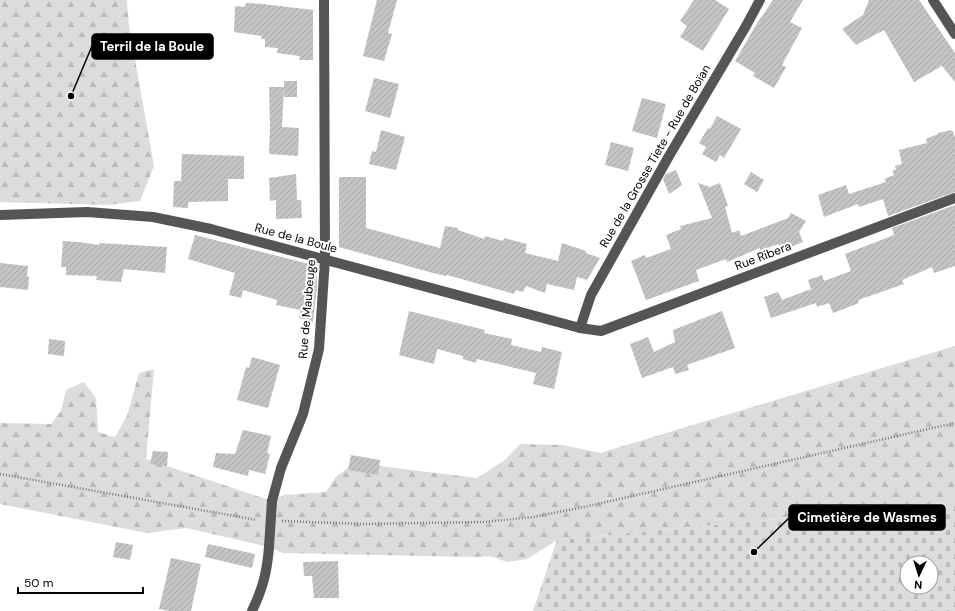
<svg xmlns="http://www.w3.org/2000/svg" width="955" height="611" viewBox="0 0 955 611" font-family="'DM Sans',sans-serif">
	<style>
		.forest { fill: url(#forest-firs) }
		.cemetery { fill: url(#cemetery-stones); fill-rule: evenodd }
		.building { fill: url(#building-hatch) }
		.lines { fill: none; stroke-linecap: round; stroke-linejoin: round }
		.path { stroke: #777; stroke-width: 2.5; stroke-dasharray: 1 2; stroke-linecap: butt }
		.minor { stroke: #555; stroke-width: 10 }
		.minor-bridge { stroke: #555; stroke-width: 10 }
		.labels { text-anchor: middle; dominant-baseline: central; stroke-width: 4; stroke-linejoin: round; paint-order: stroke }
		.street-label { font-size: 12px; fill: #000; stroke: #fff }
		.leader { fill: none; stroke: #000; stroke-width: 1.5 }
		.callout-dot { fill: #000; stroke: #fff; stroke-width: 1.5 }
		.callout { fill: #000; stroke: #000; stroke-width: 1.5 }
		.callout-label { font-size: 13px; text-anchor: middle; font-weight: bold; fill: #fff }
	</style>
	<defs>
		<pattern id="forest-firs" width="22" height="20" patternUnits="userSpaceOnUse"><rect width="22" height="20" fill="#dcdcdc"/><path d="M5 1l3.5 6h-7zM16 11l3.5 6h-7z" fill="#bbb"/></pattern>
		<pattern id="cemetery-stones" width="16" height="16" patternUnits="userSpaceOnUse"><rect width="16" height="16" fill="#dcdcdc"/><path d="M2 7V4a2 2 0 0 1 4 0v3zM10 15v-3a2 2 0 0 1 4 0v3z" fill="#bbb"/></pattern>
		<pattern id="building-hatch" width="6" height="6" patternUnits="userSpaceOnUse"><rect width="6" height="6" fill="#c4c4c4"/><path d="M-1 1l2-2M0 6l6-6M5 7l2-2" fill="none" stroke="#a7a7a7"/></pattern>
	</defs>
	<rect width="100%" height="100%" fill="#fff"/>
	<g class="forest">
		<path d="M0,0H127L129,26L154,166L140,201L108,205L0,202Z"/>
		<path d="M955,346V502L557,540L527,559L507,562L490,556L476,557L283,553L269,547L186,528L147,533L0,504V423L51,424L61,411L66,390L84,382L96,398L98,432L115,437L127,416L139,373L154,369L146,459L272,501L284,495L326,492L335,478L354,463L477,478L505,460L520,444L563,445L600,453Z"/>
	</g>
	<path class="cemetery" d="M955,502V611H533L557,540ZM907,563H931V587H907Z"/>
	<g class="building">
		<path d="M377,0H397L388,33L392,34L384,61L363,56Z"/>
		<path d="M694,0H715L729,9L703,51L680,37L687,26L680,21Z"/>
		<path d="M773,0H803L790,22L802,28L782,65L786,67L774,88L753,76L755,73L735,61L756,25Z"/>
		<path d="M869,0H919L955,53V82L942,66L914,82L884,30L856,45L842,29L863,15Z"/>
		<path d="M246,3L263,4L313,10V60H299L300,56L277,53L278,48L265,47V39H261L262,36L234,32L235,6L245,7Z"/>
		<path d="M374,78L399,84L390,118L365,111Z"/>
		<rect x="284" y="81" width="13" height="16"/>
		<path d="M269,87H284L282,127L299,128L298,156L269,154L270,127Z"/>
		<path d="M642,98L666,104L657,138L632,131Z"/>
		<path d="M717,116L741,129L724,158L720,155L716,162L702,154L706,147L699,143L708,128L710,129Z"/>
		<path d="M381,130L405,137L396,170L369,164L372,151L376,152Z"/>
		<path d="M952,130L955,137V192L888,216L883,199L859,207L858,204L824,217L818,195L846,185L849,194L886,182L884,179L894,175L892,171L896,169L895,166L902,164L899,150L927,143L926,139L938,134V133Z"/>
		<path d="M611,142L634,148L628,171L605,165Z"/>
		<path d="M182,154L244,156V179H228V201L188,202V208L173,207L174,181H181Z"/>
		<path d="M676,170L682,185L669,194L663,179L666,174Z"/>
		<path d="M751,172L764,180L757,192L744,184Z"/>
		<path d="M296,174L297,200H301L302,218L276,219V200L270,201L269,178Z"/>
		<path d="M339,177H366V228L440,248L445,226L458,228V230L484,239L485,236L503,241L504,238L527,244L525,253L558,261L562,243L586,251V253L600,258L587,280L577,277L574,290L547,284L545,293L526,286L523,292L516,290L514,294L447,275L446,276L433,273L339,247Z"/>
		<path d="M698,183L710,187L720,183L728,206L725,207L732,233L739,230L741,236L788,218L791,213L806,221L799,232L803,242L781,251L778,244L760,251V248L727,262L726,259L696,270L699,281L646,300L631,261L645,255L646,258L671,249L666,235L681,229L680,226L712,218Z"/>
		<path d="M955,205V266L934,273L932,267L902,280L904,284L858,300L859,303L833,313L829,303L817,307L816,303L771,318L764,297L778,292L782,300L811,289L808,280L822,275L824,281L851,271L845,254L894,235L892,228Z"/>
		<path d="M195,235L313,265L316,268L317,286L313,322L299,318L301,310L276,305L277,300L243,290L241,298L229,295L235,273L188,259Z"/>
		<path d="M63,241L78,242L99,245V243L167,247L165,273L124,269L121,282L96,280L97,276L66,275V267H61Z"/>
		<path d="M0,263L28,266L27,276L29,277L28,290L0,287Z"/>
		<path d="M409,311L485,330L484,333L512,339L511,345L541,352L542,347L562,352L554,389L533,384L536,373L477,359L476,363L463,359V356L437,349L434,364L399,355Z"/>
		<path d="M722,311L735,348L687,365L689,370L675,374L673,367L642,378L630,344L648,337L654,352L675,342L673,330Z"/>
		<path d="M49,339L65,341L64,356L48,354Z"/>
		<path d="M252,357L280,365L268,408L237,400L246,367L249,368Z"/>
		<path d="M243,430L271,436L267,453L270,454L265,474L249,470L248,476L213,467L216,453L235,454Z"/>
		<path d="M153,451L168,452L167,466L150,464Z"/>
		<path d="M351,455L380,460L378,475L348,470Z"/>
		<path d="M116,542L133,545L130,560L113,557Z"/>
		<path d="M208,544L255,554L252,568L205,557Z"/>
		<path d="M171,558L201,564L191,611H169L159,609Z"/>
		<path d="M338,561L339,598H314L312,576H304L303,562Z"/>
	</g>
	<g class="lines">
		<g class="path">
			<path d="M0,474L257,520"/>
			<path d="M282,521L363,524L484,522L533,517L584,507L955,423"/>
		</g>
		<g class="minor">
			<path d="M933,0L955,34"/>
			<path d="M0,215L87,212L153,217L211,229L580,328L601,331L955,198"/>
			<path d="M580,328L591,295L669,156L746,26L760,0"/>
			<path d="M272,501L281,468L303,414L319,349L325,259L324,0"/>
			<path d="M252,611C263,588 267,572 269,547"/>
		</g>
		<path class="minor-bridge" d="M269,547L272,501"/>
	</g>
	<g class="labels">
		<g class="street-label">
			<text transform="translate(655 156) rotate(-60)">Rue de la Grosse Tiete - Rue de Boïan</text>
			<text transform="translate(296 238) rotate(15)">Rue de la Boule</text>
			<text transform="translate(763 256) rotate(-21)">Rue Ribera</text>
			<text transform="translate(307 309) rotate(-85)">Rue de Maubeuge</text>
		</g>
	</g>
	<path class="leader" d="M71 96L92 46M754 552L789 518"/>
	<g class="callout-dot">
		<circle cx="71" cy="96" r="4"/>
		<circle cx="754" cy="552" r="4"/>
	</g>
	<g class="callout">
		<rect x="92" y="34" width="121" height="25" rx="4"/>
		<rect x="789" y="505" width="156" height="25" rx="4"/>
	</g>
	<g class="callout-label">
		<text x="152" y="51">Terril de la Boule</text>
		<text x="867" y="522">Cimetière de Wasmes</text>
	</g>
	<g transform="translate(919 575) rotate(184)"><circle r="19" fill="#ffffff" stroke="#999999"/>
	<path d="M0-3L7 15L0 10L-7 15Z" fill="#000000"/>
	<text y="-6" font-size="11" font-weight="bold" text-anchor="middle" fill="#000000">N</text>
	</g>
	<path d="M18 587v6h125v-6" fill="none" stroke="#000000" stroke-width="2"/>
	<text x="24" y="587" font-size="12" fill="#000000" stroke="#ffffff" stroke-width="3" paint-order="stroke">50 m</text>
</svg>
